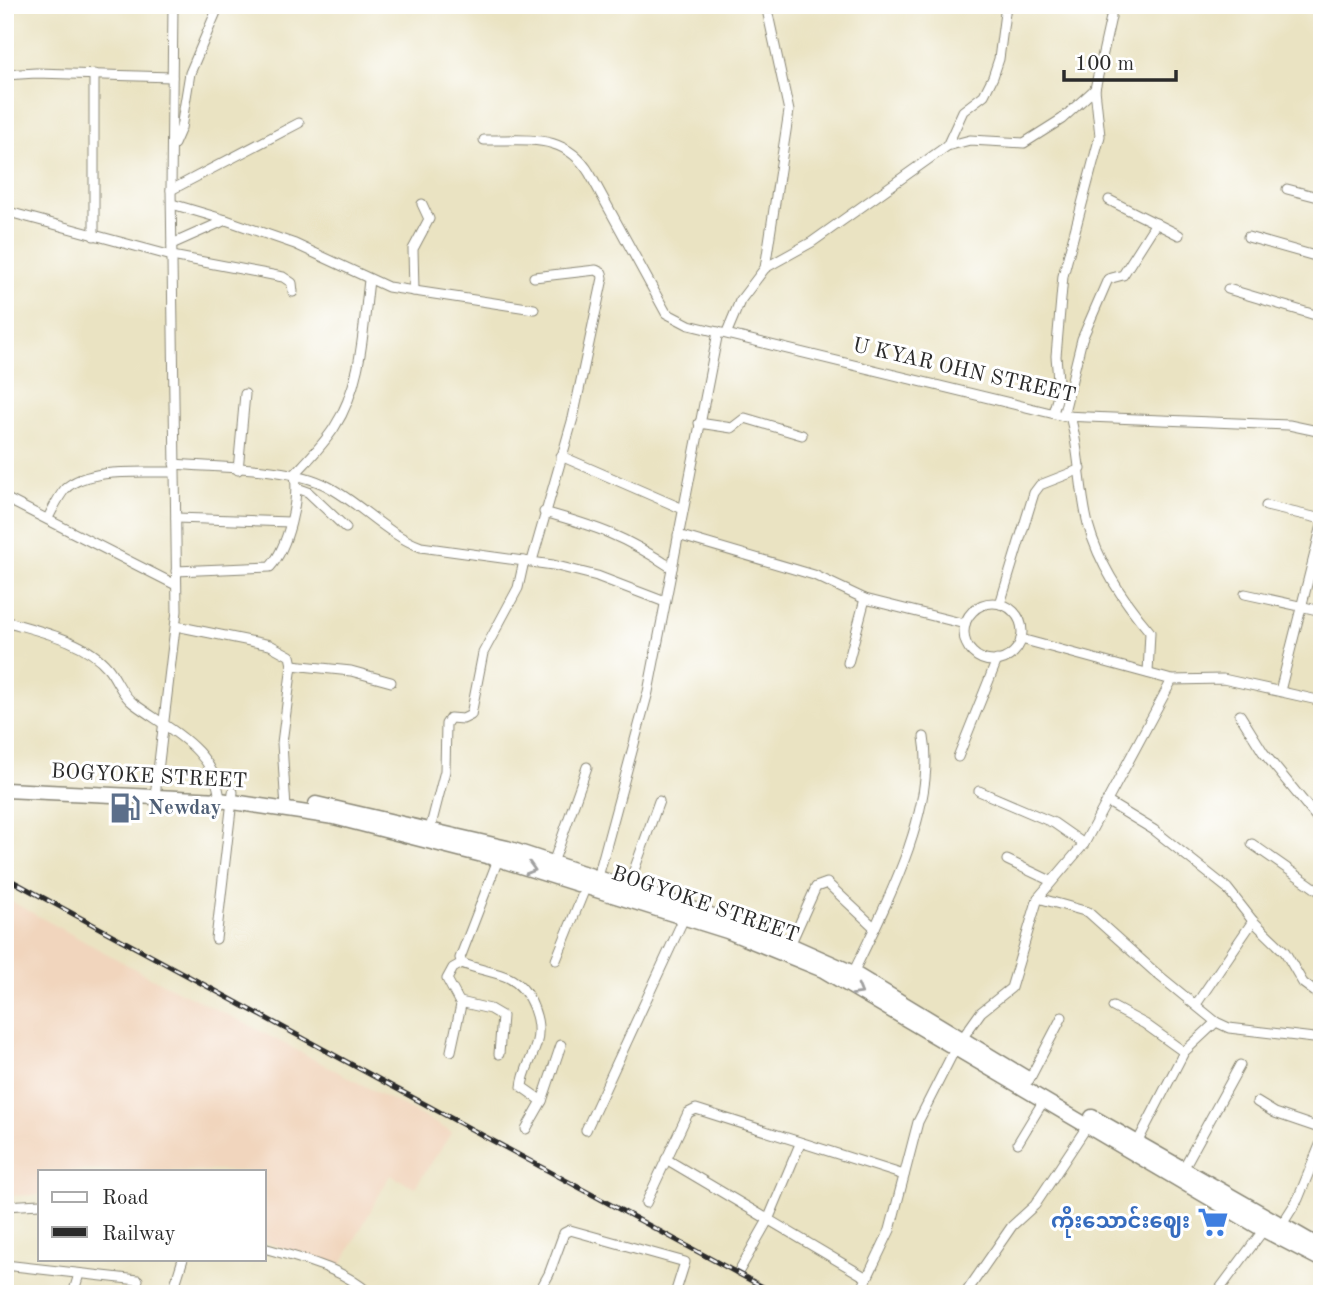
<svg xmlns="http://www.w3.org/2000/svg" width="1327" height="1299" viewBox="0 0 1327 1299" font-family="'Old Standard TT','Noto Sans Myanmar',serif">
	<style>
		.built { fill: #f1d5bd }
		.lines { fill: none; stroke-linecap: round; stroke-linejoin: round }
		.street-casing { stroke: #8a8776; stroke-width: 11 }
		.primary-casing { stroke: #8a8776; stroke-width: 17 }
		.street { stroke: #fff; stroke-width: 9 }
		.primary { stroke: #fff; stroke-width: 14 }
		.rail-casing { stroke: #2b2b2b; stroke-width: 5 }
		.rail { stroke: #fff; stroke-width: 2.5; stroke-dasharray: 8; stroke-linecap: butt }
		.oneway { stroke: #a0a0a0 }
		.labels { text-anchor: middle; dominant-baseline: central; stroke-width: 6; stroke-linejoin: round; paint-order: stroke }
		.street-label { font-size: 21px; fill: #2b2b2b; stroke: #fff }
		.service-label { font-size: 21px; font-weight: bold; fill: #4e5e75; stroke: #fff; text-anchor: start }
		.shop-label { font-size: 21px; font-weight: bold; fill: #366cbe; stroke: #fff; text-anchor: end }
	</style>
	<rect width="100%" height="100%" fill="#fff"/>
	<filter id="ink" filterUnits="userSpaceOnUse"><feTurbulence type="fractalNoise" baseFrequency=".0143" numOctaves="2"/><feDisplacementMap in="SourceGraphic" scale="14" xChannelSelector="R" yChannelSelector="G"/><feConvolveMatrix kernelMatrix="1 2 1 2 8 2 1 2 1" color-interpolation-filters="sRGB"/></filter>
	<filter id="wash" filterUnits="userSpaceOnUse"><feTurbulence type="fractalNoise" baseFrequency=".00686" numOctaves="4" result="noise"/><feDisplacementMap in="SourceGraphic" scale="28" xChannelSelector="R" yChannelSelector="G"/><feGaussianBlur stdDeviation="1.57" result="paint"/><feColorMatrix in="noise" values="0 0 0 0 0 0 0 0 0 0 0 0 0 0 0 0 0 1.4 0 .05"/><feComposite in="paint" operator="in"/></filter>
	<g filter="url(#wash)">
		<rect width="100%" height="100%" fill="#eae3c2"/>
		<path class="built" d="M5,898L146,975L249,1025L452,1132L415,1187L390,1175L340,1267L264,1242V1171H40V1195L5,1196Z"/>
	</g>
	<g filter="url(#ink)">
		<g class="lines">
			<g class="street-casing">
				<g id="street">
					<path d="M94,74V236"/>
					<path d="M5,75L36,73L172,77"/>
					<path d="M484,140C527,141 565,132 590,174L666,313L689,325L1063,416L1289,425L1322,432"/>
					<path d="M174,144L181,128L190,73L219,5"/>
					<path d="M947,146L963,111L984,95L993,77L999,59L1006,5"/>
					<path d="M1287,189L1322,198"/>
					<path d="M171,190L299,123"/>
					<path d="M1109,200L1179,235"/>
					<path d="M172,204L226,220L172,244"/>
					<path d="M5,211L172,256L283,277L292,283L293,292"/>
					<path d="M226,220L295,244L388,287L534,309"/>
					<path d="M1248,237L1322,258"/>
					<path d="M765,268L812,242L947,146L970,140L1024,143L1062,119L1095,89"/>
					<path d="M1228,289L1322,317"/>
					<path d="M414,291L413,249L429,219L422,204"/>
					<path d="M727,332L740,301L765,268L789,111L766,5"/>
					<path d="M1053,413L1059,392L1056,356L1063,276L1100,136L1095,89L1111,17V5"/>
					<path d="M1063,416L1082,339L1108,279L1123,275L1156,223"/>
					<path d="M1070,416C1080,451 1079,488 1088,524C1099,565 1123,600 1150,632L1148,673"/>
					<path d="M699,423L732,428L745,418L802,435"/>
					<path d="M561,456L683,509"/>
					<path d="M174,464C216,468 291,466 327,486C360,503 386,534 421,547L553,565L597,576L665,602"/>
					<path d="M238,470L245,394"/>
					<path d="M295,474C308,460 323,445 334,428C362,385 363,330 369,280"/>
					<path d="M297,488L308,492L346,528"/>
					<path d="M5,498L176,585"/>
					<path d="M1266,506L1322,519"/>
					<path d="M544,512C598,527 624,536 672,568"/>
					<path d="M48,518C53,509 58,497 65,489C87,467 145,473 174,472"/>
					<path d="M176,518L290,522"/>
					<path d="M678,535L814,575L865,599"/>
					<path d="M532,561L573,418L603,278L602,273L596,270L534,277"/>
					<path d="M176,571L270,567C288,547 299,501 295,474"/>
					<path d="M1245,594L1322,611"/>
					<circle cx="993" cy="632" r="29"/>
					<path d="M1000,604L1034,493L1040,485L1081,469"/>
					<path d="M5,621C38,631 85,640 108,668C117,679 121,694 133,703C169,730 215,748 220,800"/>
					<path d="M176,626L270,645L290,656L292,665L282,743L286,809"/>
					<path d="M1021,639L1172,680"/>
					<path d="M848,663L865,599L965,624"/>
					<path d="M292,665L351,671L391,682"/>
					<path d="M1280,691L1322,525"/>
					<path d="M1240,715L1263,752L1322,824"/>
					<path d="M958,757L997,660"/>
					<path d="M979,791L1054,823L1084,844"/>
					<path d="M155,796L177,611L171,190L173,5"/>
					<path d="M1108,802L1154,830L1227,888L1253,921L1285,952L1303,983L1322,997"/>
					<path d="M430,829L445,771L446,724L450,718L463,719L471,715L483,653L518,588L524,561"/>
					<path d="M1252,844L1322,893"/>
					<path d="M499,857L460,958L462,963C477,970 494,971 509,978C531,989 543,1023 536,1045C532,1059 523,1072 522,1087L542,1101"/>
					<path d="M1007,860L1051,881"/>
					<path d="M553,863L587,767"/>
					<path d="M598,877L648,692L718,332"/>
					<path d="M628,887L659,801"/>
					<path d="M1038,898L1088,912L1156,973L1216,1022L1229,1028L1322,1039"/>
					<path d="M216,939L233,792"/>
					<path d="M790,945L816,887L827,883L875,928"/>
					<path d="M556,960L586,886"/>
					<path d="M853,973C884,909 937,809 924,737"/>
					<path d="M460,1002L490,1009L502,1016L499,1054"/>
					<path d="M1197,1003L1253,921"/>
					<path d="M1113,1007L1145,1024L1184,1052"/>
					<path d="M451,1051L461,1005L447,979L453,968L462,963"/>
					<path d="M1029,1080L1062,1017"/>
					<path d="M1257,1102L1275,1113L1322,1129"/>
					<path d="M526,1129L542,1101L561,1045"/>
					<path d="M586,1130L684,918"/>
					<path d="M1018,1143L1044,1100"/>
					<path d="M1136,1145L1184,1052L1216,1022"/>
					<path d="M666,1159L867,1278"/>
					<path d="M1183,1169L1240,1065"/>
					<path d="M646,1203L688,1113L696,1109L904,1175"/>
					<path d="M5,1206L40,1204"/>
					<path d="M1281,1226L1298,1199L1322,1140"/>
					<path d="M264,1248C301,1259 341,1267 370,1294"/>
					<path d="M5,1265L138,1280"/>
					<path d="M739,1271L768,1220L800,1144"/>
					<path d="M860,1293L890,1230L918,1122L956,1047L981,1012L1011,988L1038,898L1084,844L1172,680L1223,679L1322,701"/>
					<path d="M73,1294L79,1274"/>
					<path d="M172,1294L183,1259"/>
					<path d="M538,1294L549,1274L564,1233L570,1230L685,1262L675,1294"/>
					<path d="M965,1294L1012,1226L1035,1205L1090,1122"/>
					<path d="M1216,1294L1265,1228"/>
				</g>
			</g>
			<g class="primary-casing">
				<g id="primary">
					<path d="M5,790L220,800L334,817L498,859L727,931L823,970L1264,1230L1322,1260"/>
					<path d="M316,804L507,848L716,917L790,945L853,973L1026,1078"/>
					<path d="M1092,1117L1322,1248"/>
				</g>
			</g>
			<use href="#street" class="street"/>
			<use href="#primary" class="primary"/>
			<g class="rail-casing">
				<path id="rail" d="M5,877L776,1294"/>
			</g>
			<use href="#rail" class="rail"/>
		</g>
		<defs><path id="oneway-chevron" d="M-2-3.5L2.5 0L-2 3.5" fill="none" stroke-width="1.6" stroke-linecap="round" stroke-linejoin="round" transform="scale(1.75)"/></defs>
		<g class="oneway">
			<use href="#oneway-chevron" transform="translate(531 869) rotate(17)"/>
			<use href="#oneway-chevron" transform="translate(858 991) rotate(30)"/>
		</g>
	</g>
	<defs>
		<g id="fuel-bare" transform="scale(2.415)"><path d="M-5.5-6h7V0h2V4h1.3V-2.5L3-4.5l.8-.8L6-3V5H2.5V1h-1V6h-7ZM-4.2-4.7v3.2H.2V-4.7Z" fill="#5c6f8a" stroke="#fff" stroke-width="2.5" paint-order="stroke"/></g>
		<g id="supermarket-bare" transform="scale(2.415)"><path d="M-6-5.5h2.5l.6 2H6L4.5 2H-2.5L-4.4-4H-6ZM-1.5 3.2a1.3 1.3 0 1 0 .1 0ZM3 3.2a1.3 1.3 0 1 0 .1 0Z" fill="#3f7fe0" stroke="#fff" stroke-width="2.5" paint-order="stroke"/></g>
	</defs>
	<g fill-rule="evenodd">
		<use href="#fuel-bare" x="125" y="808"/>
		<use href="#supermarket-bare" x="1213" y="1222"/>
	</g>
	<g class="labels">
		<g class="street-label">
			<text transform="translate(964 371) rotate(13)">U KYAR OHN STREET</text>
			<text transform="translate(149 777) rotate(3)">BOGYOKE STREET</text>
			<text transform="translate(705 905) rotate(19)">BOGYOKE STREET</text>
		</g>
		<g class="service-label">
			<text x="148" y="808">Newday</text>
		</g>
		<g class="shop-label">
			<text x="1190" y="1222">ကိုးသောင်းဈေး</text>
		</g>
	</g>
	<rect width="1327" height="1299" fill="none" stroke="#fff" stroke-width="28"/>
	<rect x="38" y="1170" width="228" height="91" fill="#ffffff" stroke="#aaaaaa" stroke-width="2"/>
	<rect x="52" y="1192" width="35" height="10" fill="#ffffff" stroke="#aaaaaa" stroke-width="2"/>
	<text x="102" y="1204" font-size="21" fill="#2b2b2b">Road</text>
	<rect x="52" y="1227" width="35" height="10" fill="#2b2b2b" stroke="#aaaaaa" stroke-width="2"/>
	<text x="102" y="1240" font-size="21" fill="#2b2b2b">Railway</text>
	<path d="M1064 70v10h112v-10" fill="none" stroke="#2b2b2b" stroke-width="3.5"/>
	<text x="1075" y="70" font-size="21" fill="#2b2b2b" stroke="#ffffff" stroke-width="5" paint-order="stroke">100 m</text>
</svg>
